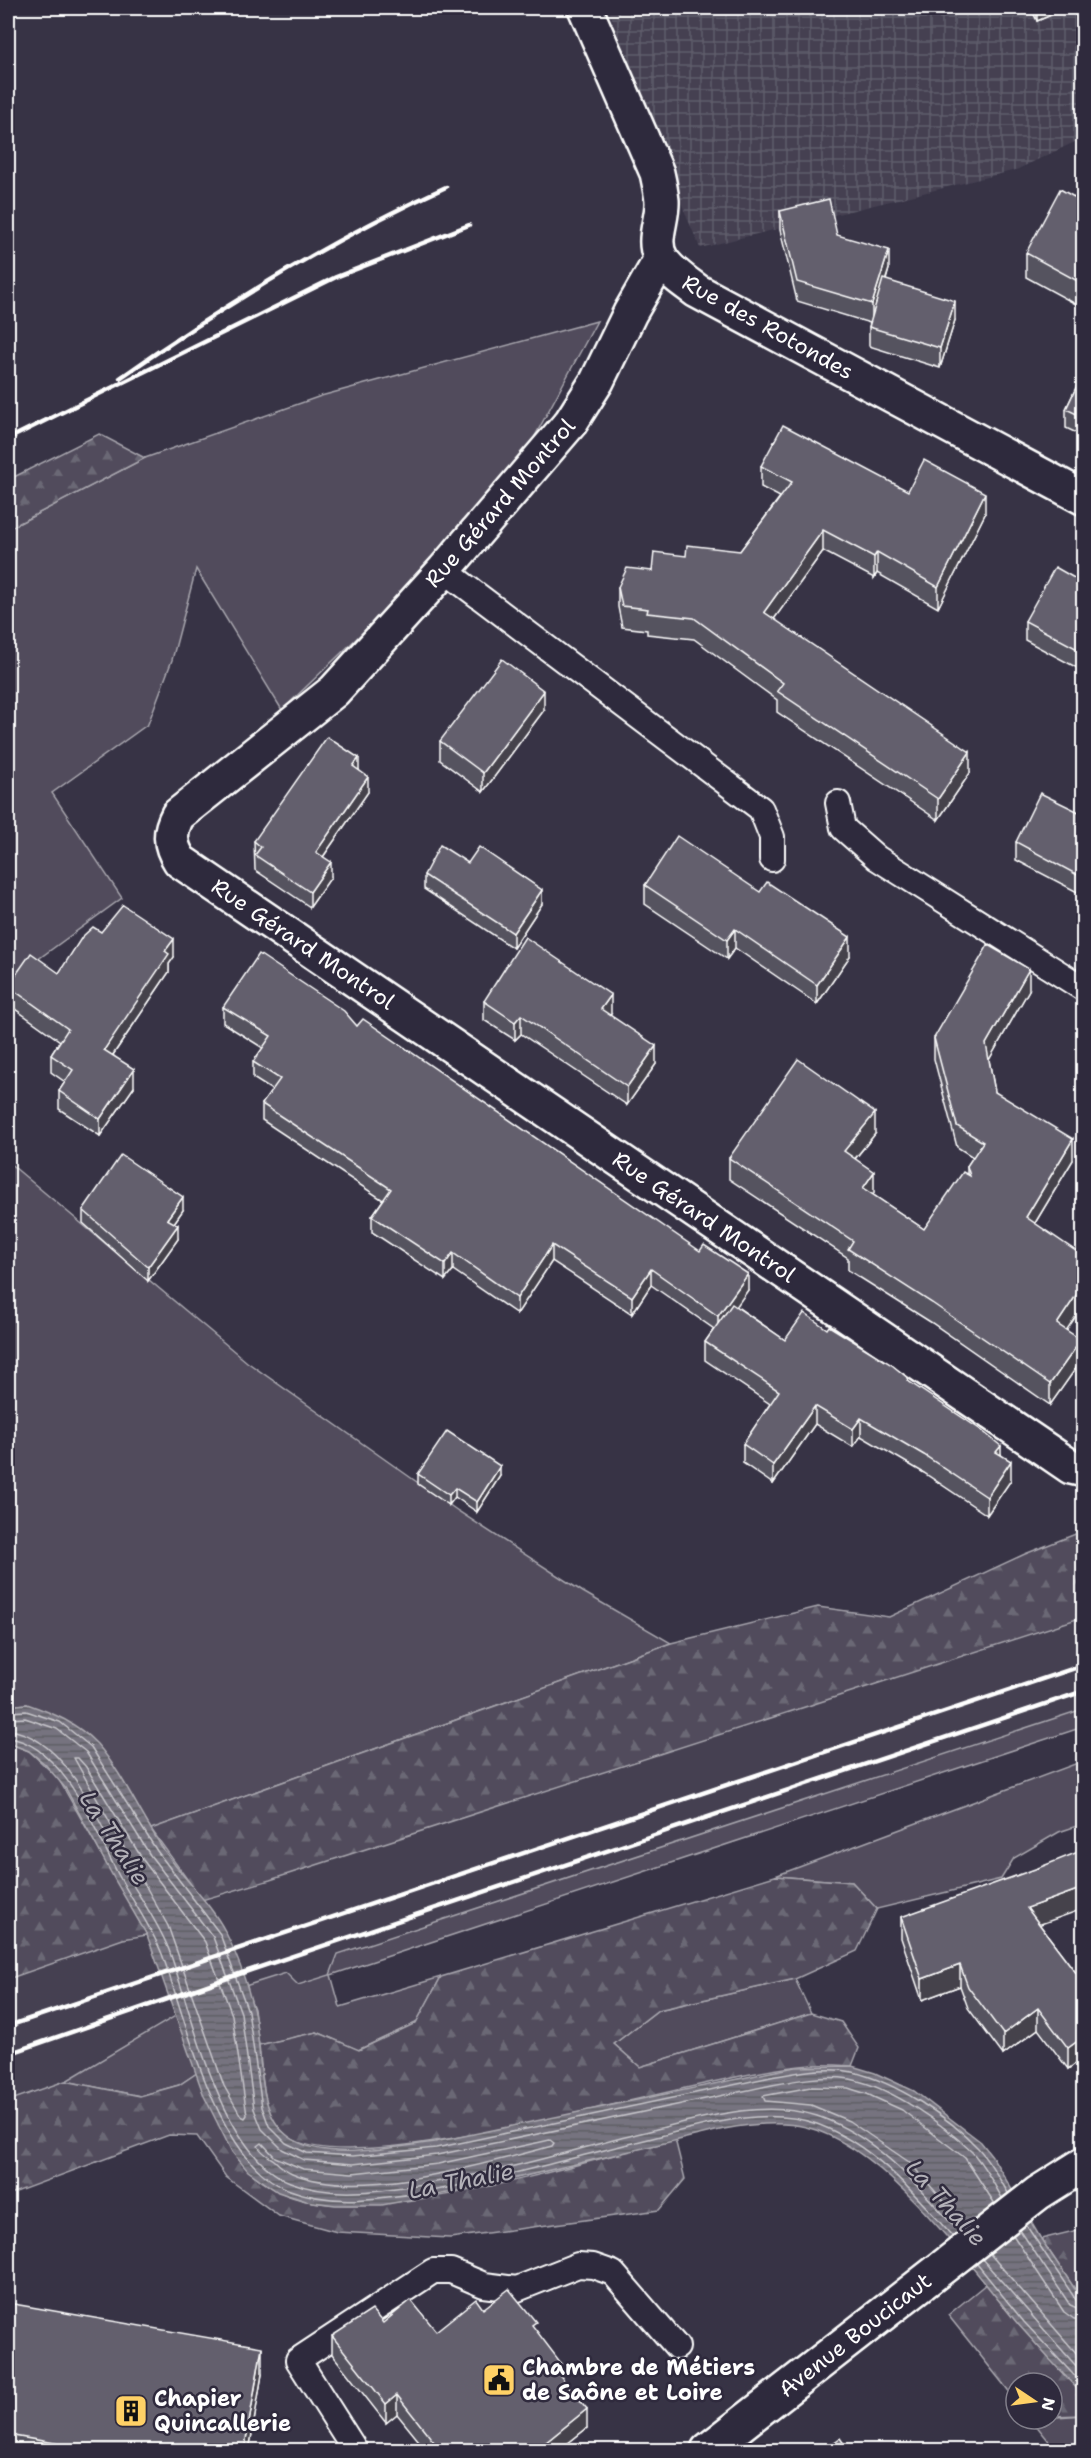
<svg xmlns="http://www.w3.org/2000/svg" width="1091" height="2458" viewBox="0 0 1091 2458" font-family="'Shantell Sans',sans-serif">
	<style>
		.built { fill: #444051 }
		.industrial { fill: url(#industrial-grid) }
		.green { fill: #514c5c; stroke: #a8a6ae; stroke-width: 1.5 }
		.forest { fill: url(#forest-firs); stroke: #a8a6ae; stroke-width: 1.5 }
		.water { fill: url(#water-rules); stroke: #adabb2; stroke-width: 1.5 }
		.lines { fill: none; stroke-linecap: round; stroke-linejoin: round }
		.shore { stroke: #c8c7cc; stroke-width: 1.5 }
		.lane-casing { stroke: #fff; stroke-width: 28 }
		.street-casing { stroke: #fff; stroke-width: 38 }
		.secondary-casing { stroke: #fff; stroke-width: 38 }
		.lane { stroke: #2f2a3d; stroke-width: 24 }
		.street { stroke: #2f2a3d; stroke-width: 33 }
		.secondary { stroke: #2f2a3d; stroke-width: 33 }
		.rail { stroke: #fff; stroke-width: 4.5 }
		.wall { fill: #55525e; stroke: #fff; stroke-width: 1.5 }
		.shaded-wall { fill: #45424c; stroke: #fff; stroke-width: 1.5 }
		.building { fill: #635f6d; stroke: #fff; stroke-width: 1.5 }
		.labels { text-anchor: middle; dominant-baseline: central; stroke-width: 5; stroke-linejoin: round; paint-order: stroke }
		.street-label { font-size: 22px; fill: #fff; stroke: #2f2a3d }
		.poi-label { font-size: 22px; font-weight: bold; fill: #fff; stroke: #2f2a3d; text-anchor: start }
		.water-label { font-size: 24px; font-style: italic; fill: #b4b2b9; stroke: #2f2a3d }
	</style>
	<defs>
		<pattern id="industrial-grid" width="8" height="8" patternUnits="userSpaceOnUse" patternTransform="scale(1.5)"><rect width="8" height="8" fill="#444051"/><path d="M0 4h8M4 0v8" fill="none" stroke="#605d6b"/></pattern>
		<pattern id="forest-firs" width="22" height="20" patternUnits="userSpaceOnUse" patternTransform="scale(1.5)"><rect width="22" height="20" fill="#514c5c"/><path d="M5 1l3.5 6h-7zM16 11l3.5 6h-7z" fill="#6b6774"/></pattern>
		<pattern id="water-rules" width="6" height="5" patternUnits="userSpaceOnUse" patternTransform="scale(1.5)"><rect width="6" height="5" fill="#76737f"/><path d="M0 2.5h6" fill="none" stroke="#5f5e63"/></pattern>
	</defs>
	<rect width="100%" height="100%" fill="#373345"/>
	<filter id="ink" filterUnits="userSpaceOnUse"><feTurbulence type="fractalNoise" baseFrequency=".0167" numOctaves="2"/><feDisplacementMap in="SourceGraphic" scale="12" xChannelSelector="R" yChannelSelector="G"/><feConvolveMatrix kernelMatrix="1 2 1 2 8 2 1 2 1" color-interpolation-filters="sRGB"/></filter>
	<g filter="url(#ink)">
		<g class="built">
			<path d="M1083,1617V1709L339,1954L331,1975L298,1985L286,1973L245,1986L225,1931L202,1900Z"/>
			<path d="M147,1935L177,2015L65,2081L8,2101V1979L123,1939Z"/>
		</g>
		<path class="industrial" d="M608,8H1083V138L1016,170L700,248L676,191Z"/>
		<g class="green">
			<path d="M597,321L529,447L385,611L282,710L196,569L172,660L148,724L52,793L122,898L8,981V529L145,458L321,396Z"/>
			<path d="M8,1162L247,1362L458,1511L583,1592L671,1643L151,1829L95,1743L27,1704L8,1706Z"/>
			<path d="M1083,1709V1727L331,1975L340,2007L441,1977L416,2023L358,2050L317,2032L259,2045L254,2009L245,1986L286,1973L298,1985L330,1975L338,1954Z"/>
			<path d="M1083,1761V1824L1059,1832L1014,1858L1001,1879L877,1909L852,1882L775,1876Z"/>
			<path d="M795,1979L811,2013L640,2067L614,2044L658,2010Z"/>
			<path d="M177,2015L197,2073L179,2085L140,2096L66,2081Z"/>
			<path d="M1083,2415V2450H1056L1031,2419Z"/>
		</g>
		<g class="forest">
			<path d="M99,434L145,458L8,529V480Z"/>
			<path d="M1083,1531V1617L270,1880L202,1900L151,1829L671,1643L818,1607L889,1617L1025,1554Z"/>
			<path d="M8,1743L29,1751L58,1778L147,1935L123,1939L8,1979Z"/>
			<path d="M775,1876L852,1882L877,1909L857,1951L795,1979L658,2010L614,2044L640,2067L811,2013L841,2022L859,2048L852,2066C839,2065 825,2064 811,2065C709,2071 358,2186 289,2137C261,2118 263,2076 259,2045L317,2032L359,2050L416,2023L441,1977Z"/>
			<path d="M197,2073C202,2088 208,2100 215,2114C234,2150 241,2173 280,2192C363,2234 583,2161 675,2139L685,2179L659,2210L450,2238L337,2232L279,2216L226,2177L197,2136L169,2135L8,2195V2101L65,2081L140,2096L179,2085Z"/>
			<path d="M1078,2230L1083,2235V2301L1041,2239Z"/>
			<path d="M986,2284L1020,2326L1083,2395V2415L1052,2416V2383H1016V2400L948,2315Z"/>
		</g>
		<path class="water" d="M27,1704C53,1713 77,1723 97,1744C121,1771 140,1813 160,1844C179,1875 208,1899 225,1931C237,1954 247,1984 253,2008C264,2047 254,2111 288,2136C322,2163 394,2147 435,2142L795,2067L852,2066L875,2073L914,2091L981,2142L992,2156L1041,2239L1083,2301V2395C1061,2372 1039,2348 1018,2324C967,2263 886,2147 806,2127C779,2121 751,2124 724,2129L474,2188L382,2205H335L306,2201L278,2192L248,2171L232,2152L204,2096L147,1935L116,1882L66,1789L45,1764L29,1751L8,1743V1706Z"/>
		<g class="lines">
			<g class="shore">
				<path d="M8,1712L26,1711L60,1722L91,1747L157,1851L220,1934L248,2011L262,2107L269,2126L286,2143L307,2153L353,2156L436,2148L771,2077C797,2073 826,2066 853,2072C895,2082 948,2116 978,2148C990,2161 999,2178 1008,2193"/>
				<path d="M8,1719L25,1718L57,1729L86,1752L150,1855L213,1937L241,2013L254,2109L262,2129L282,2149L304,2160L353,2164L437,2155L772,2085C797,2080 824,2075 850,2079C891,2087 942,2123 972,2152C984,2165 993,2182 1002,2198"/>
				<path d="M8,1730C68,1736 100,1826 125,1872C140,1898 158,1922 169,1950C193,2015 221,2155 290,2182C333,2199 379,2191 422,2184C496,2174 568,2151 641,2133C695,2120 761,2098 817,2116C877,2136 918,2186 959,2232"/>
				<path d="M8,1738C63,1743 96,1833 119,1876C133,1902 151,1926 162,1954C187,2021 216,2161 287,2189C330,2206 375,2199 419,2193C492,2181 564,2160 636,2142C692,2129 760,2104 817,2124C874,2145 914,2193 953,2237"/>
				<path d="M74,1758H78L86,1767L143,1860L205,1942L232,2015L247,2115L245,2118L241,2116L224,2086L168,1926Z"/>
				<path d="M550,2140L554,2143L552,2146C483,2164 359,2202 292,2173C285,2170 279,2165 274,2160C268,2156 262,2153 258,2146L262,2143L275,2157L303,2169L352,2173L438,2164Z"/>
				<path d="M1026,2225L1076,2300L1084,2303"/>
				<path d="M966,2226L909,2162L849,2121L811,2105L765,2101L763,2096L811,2087L848,2088L867,2094L902,2110L965,2158L995,2204"/>
				<path d="M1020,2230L1070,2305L1084,2311"/>
				<path d="M1013,2235L1064,2312L1074,2319L1084,2320"/>
				<path d="M990,2254L1084,2362"/>
				<path d="M982,2259L1084,2375"/>
				<path d="M977,2264L1024,2322L1084,2386"/>
			</g>
			<g class="lane-casing">
				<g id="lane">
					<path d="M444,570L761,809L772,837V859"/>
					<path d="M838,803L843,828L877,858L1084,989"/>
					<path d="M355,2450L298,2360L433,2271H451L484,2285L517,2289L578,2265L593,2266L613,2273L677,2347"/>
				</g>
			</g>
			<g class="street-casing">
				<g id="street">
					<path d="M585,8L657,173C659,182 661,191 662,201C663,221 650,241 662,260C671,273 685,282 697,291L1084,498"/>
					<path d="M661,259L630,313L597,381L571,422L444,570L334,691L178,815C169,832 169,844 180,861L1071,1467L1084,1470"/>
				</g>
			</g>
			<g class="secondary-casing">
				<path id="secondary" d="M708,2450L1038,2193L1084,2164"/>
			</g>
			<use href="#lane" class="lane"/>
			<use href="#street" class="street"/>
			<use href="#secondary" class="secondary"/>
			<g class="rail">
				<path d="M120,378C223,306 331,239 446,187"/>
				<path d="M8,439L336,277L469,225"/>
				<path d="M8,2026L1084,1665"/>
				<path d="M8,2054L245,1972L1084,1691"/>
			</g>
		</g>
		<g class="wall">
			<path d="M1031,8H1067L1037,21Z"/>
			<path d="M1083,202V308L1026,277V253Z"/>
			<path d="M780,211L837,235L889,269L886,280L955,320L940,368L869,346V327L870,323L797,301L780,230Z"/>
			<path d="M1083,373V436L1066,428V409Z"/>
			<path d="M761,466L908,491L985,514L938,608L877,573L874,578L823,551L774,619L970,773L938,820L777,712V700L694,639L647,634V630L622,627L618,607V587L686,556L740,551L780,497L761,487Z"/>
			<path d="M1083,583V671L1025,640V621Z"/>
			<path d="M544,710L483,792L440,760V741Z"/>
			<path d="M359,770L368,792L323,857L331,877L310,907L255,870L254,841Z"/>
			<path d="M1083,814V895L1016,860V842Z"/>
			<path d="M468,863L542,904L513,948L424,889V875Z"/>
			<path d="M645,885L760,892L850,956L817,1004L735,948L727,959L645,904Z"/>
			<path d="M101,932L174,957L169,964V972L113,1055L134,1087L100,1136L59,1109V1091L65,1082L51,1072V1055L60,1041L8,1004V986L59,973Z"/>
			<path d="M1029,990L989,1060L995,1092L1073,1160L1035,1223L1067,1330L1081,1361L1050,1405L932,1323L848,1270V1258L729,1179V1158L875,1134L855,1159L874,1193L872,1194L924,1229L967,1174V1166L973,1157L957,1147L934,1059V1038Z"/>
			<path d="M484,1001L611,1014L610,1015L656,1064L627,1105L521,1034L515,1040L484,1020Z"/>
			<path d="M223,1007L357,1026L748,1290L736,1306L785,1340L827,1329L909,1382L1001,1454L1011,1480L987,1515L924,1473L861,1436L853,1447L815,1424L773,1484L743,1463V1444L770,1404L705,1360V1342L714,1329L651,1285L632,1314L552,1261L517,1314L453,1270L445,1280L372,1232V1216L383,1200L262,1120V1104L272,1090L253,1078V1062L263,1048L223,1023Z"/>
			<path d="M83,1210H183L174,1223L178,1239L148,1281L83,1223Z"/>
			<path d="M418,1474L500,1476L477,1512L455,1497L449,1505L418,1484Z"/>
			<path d="M901,1917L1039,1924L1083,1982V2058L1068,2069L1038,2029L1003,2055L968,2008L960,1986L922,2000L901,1938Z"/>
			<path d="M8,2303L262,2374L249,2451H8Z"/>
			<path d="M483,2309L536,2330L561,2377L587,2428L558,2451H427L397,2414L386,2423L332,2354V2336L383,2323L436,2331Z"/>
		</g>
		<g class="shaded-wall">
			<path d="M1037,8H1067L1037,21Z"/>
			<path d="M889,250V269L872,323V304Z"/>
			<path d="M955,301V320L940,368V348Z"/>
			<path d="M985,493V514L938,608V587Z"/>
			<path d="M823,530V551L764,633V612Z"/>
			<path d="M877,552V573L874,578V557Z"/>
			<path d="M544,691V710L483,792V773Z"/>
			<path d="M970,752V773L938,820V799Z"/>
			<path d="M359,758V773L353,766Z"/>
			<path d="M368,777V792L316,867V852Z"/>
			<path d="M331,862V877L310,907V892Z"/>
			<path d="M542,890V904L513,948V933Z"/>
			<path d="M735,929V948L727,959V940Z"/>
			<path d="M850,937V956L817,1004V985Z"/>
			<path d="M174,939V957L169,964V972L104,1068V1050L165,951Z"/>
			<path d="M1029,969V990L986,1065V1044Z"/>
			<path d="M611,995V1014L601,1027V1009Z"/>
			<path d="M521,1015V1034L515,1040V1022Z"/>
			<path d="M656,1046V1064L627,1105V1087Z"/>
			<path d="M134,1069V1087L100,1136V1119Z"/>
			<path d="M875,1113V1134L844,1172V1151Z"/>
			<path d="M1073,1139V1160L1026,1238V1217Z"/>
			<path d="M874,1172V1193L863,1209V1188Z"/>
			<path d="M183,1197V1210L167,1233V1219Z"/>
			<path d="M178,1225V1239L148,1281V1267Z"/>
			<path d="M552,1245V1261L517,1314V1298Z"/>
			<path d="M453,1253V1270L445,1280V1264Z"/>
			<path d="M651,1269V1285L632,1314V1297Z"/>
			<path d="M748,1274V1290L718,1333V1316Z"/>
			<path d="M1083,1285V1306L1057,1344V1324Z"/>
			<path d="M1081,1340V1361L1050,1405V1384Z"/>
			<path d="M815,1406V1424L773,1484V1465Z"/>
			<path d="M861,1418V1436L853,1447V1429Z"/>
			<path d="M1001,1446V1464L996,1452Z"/>
			<path d="M1011,1461V1480L987,1515V1497Z"/>
			<path d="M500,1466V1476L477,1512V1502Z"/>
			<path d="M455,1488V1497L449,1505V1495Z"/>
			<path d="M1083,1888V1909L1027,1929V1908Z"/>
			<path d="M960,1965V1986L922,2000V1979Z"/>
			<path d="M1038,2008V2029L1003,2055V2034Z"/>
			<path d="M1083,2037V2058L1068,2069V2048Z"/>
			<path d="M262,2347V2374L249,2451H244Z"/>
			<path d="M561,2363V2381L554,2368Z"/>
			<path d="M397,2395V2414L386,2423V2404Z"/>
			<path d="M587,2409V2428L558,2451H535Z"/>
		</g>
		<g class="building">
			<path d="M1060,189L1083,202V284L1026,253Z"/>
			<path d="M829,199L837,235L889,250L872,304L797,282L780,211Z"/>
			<path d="M883,279L955,301L940,348L869,327Z"/>
			<path d="M1083,373V417L1066,409Z"/>
			<path d="M783,425L908,491L924,460L985,493L938,587L877,552L874,557L823,530L764,612L970,752L938,799L777,691L783,683L694,618L647,613L648,609L622,606L618,587L627,568L652,571L654,552L686,556L687,545L740,551L792,482L761,466Z"/>
			<path d="M1055,567L1083,583V652L1025,621Z"/>
			<path d="M502,659L544,691L483,773L440,741Z"/>
			<path d="M327,737L359,758L353,766L368,777L316,852L331,862L310,892L255,855L261,847L254,841Z"/>
			<path d="M1040,793L1083,814V878L1016,842Z"/>
			<path d="M677,836L760,892L767,882L850,937L817,985L735,929L727,940L645,885Z"/>
			<path d="M440,845L468,863L479,847L542,890L513,933L424,875Z"/>
			<path d="M123,905L174,939L165,951L169,954L104,1050L134,1069L100,1119L59,1091L73,1070L51,1055L68,1029L8,986L31,953L59,973L82,937L93,927L101,932Z"/>
			<path d="M525,937L611,995L601,1009L656,1046L627,1087L521,1015L515,1022L484,1001Z"/>
			<path d="M988,945L1029,969L986,1044L995,1092L1073,1139L1026,1217L1083,1256V1285L1057,1324L1081,1340L1050,1384L932,1303L848,1249L853,1241L729,1158L798,1059L875,1113L844,1151L874,1172L863,1188L924,1229L963,1172L970,1176L967,1166L983,1142L957,1126L934,1038Z"/>
			<path d="M259,954L344,1011L357,1026L363,1019L700,1251L704,1245L748,1274L718,1316L651,1269L632,1297L552,1245L517,1298L453,1253L445,1264L372,1216L391,1189L262,1104L280,1079L253,1062L271,1036L223,1007Z"/>
			<path d="M121,1155L183,1197L167,1219L178,1225L148,1267L83,1210Z"/>
			<path d="M732,1304L785,1340L804,1313L827,1329L829,1326L892,1365L909,1379L908,1381L981,1430L1001,1446L996,1452L1011,1461L987,1497L924,1455L861,1418L853,1429L815,1406L773,1465L743,1444L779,1391L705,1342Z"/>
			<path d="M447,1431L500,1466L477,1502L455,1488L449,1495L418,1474Z"/>
			<path d="M1083,1850V1888L1027,1908L1083,1982V2037L1068,2048L1038,2008L1003,2034L968,1987L960,1965L922,1979L901,1917L1038,1868Z"/>
			<path d="M509,2289L536,2322L532,2325L561,2363L554,2368L587,2409L535,2451H441L397,2395L386,2404L332,2336L372,2310L383,2323L411,2300L436,2331L476,2299L483,2309Z"/>
			<path d="M8,2303L262,2347L244,2451H98L68,2445L72,2451H57L66,2445L8,2435Z"/>
			<path d="M840,2438L849,2451H822Z"/>
		</g>
	</g>
	<defs>
		<g id="civic-square" transform="scale(1.725)"><rect x="-9" y="-9" width="18" height="18" rx="4" fill="#ffd166" stroke="#2f2a3d"/><path d="M-.6-6.5H3V-4.5H.6V-3L4-1V1h2V6H-6V1h2V-1L-.6-3ZM-1.2 2.5V6h2.4V2.5Z" fill="#111"/></g>
		<g id="building-square" transform="scale(1.725)"><rect x="-9" y="-9" width="18" height="18" rx="4" fill="#ffd166" stroke="#2f2a3d"/><path d="M-4-6H4V6H1V3H-1V6H-4ZM-2.5-4.3h1.7v1.8h-1.7ZM.8-4.3h1.7v1.8H.8ZM-2.5-1h1.7V.8h-1.7ZM.8-1h1.7V.8H.8Z" fill="#111"/></g>
	</defs>
	<g fill-rule="evenodd">
		<use href="#civic-square" x="499" y="2380"/>
		<use href="#building-square" x="131" y="2411"/>
	</g>
	<g class="labels">
		<g class="street-label">
			<text transform="translate(768 327) rotate(29)">Rue des Rotondes</text>
			<text transform="translate(500 503) rotate(-49)">Rue Gérard Montrol</text>
			<text transform="translate(303 944) rotate(34)">Rue Gérard Montrol</text>
			<text transform="translate(704 1217) rotate(34)">Rue Gérard Montrol</text>
			<text transform="translate(855 2335) rotate(-38)">Avenue Boucicaut</text>
		</g>
		<g class="poi-label">
			<text x="522" y="2367">Chambre de Métiers<tspan x="522" dy="25">de Saône et Loire</tspan></text>
			<text x="154" y="2398">Chapier<tspan x="154" dy="25">Quincallerie</tspan></text>
		</g>
		<g class="water-label">
			<text transform="translate(114 1838) rotate(57)">La Thalie</text>
			<text transform="translate(461 2181) rotate(-11)">La Thalie</text>
			<text transform="translate(946 2203) rotate(48)">La Thalie</text>
		</g>
	</g>
	<rect width="1091" height="2458" fill="none" stroke="#2f2a3d" stroke-width="30"/>
	<rect x="15" y="15" width="1061" height="2428" fill="none" stroke="#fff" stroke-width="2" filter="url(#ink)"/>
	<g transform="translate(1034 2401) rotate(103)"><circle r="28" fill="#2f2a3d" stroke="#827f8b" stroke-width="1.5"/>
	<path d="M0-4.5L10 22L0 15L-10 22Z" fill="#ffd166"/>
	<text y="-9" font-size="16" font-weight="bold" text-anchor="middle" fill="#ffffff">N</text>
	</g>
</svg>
